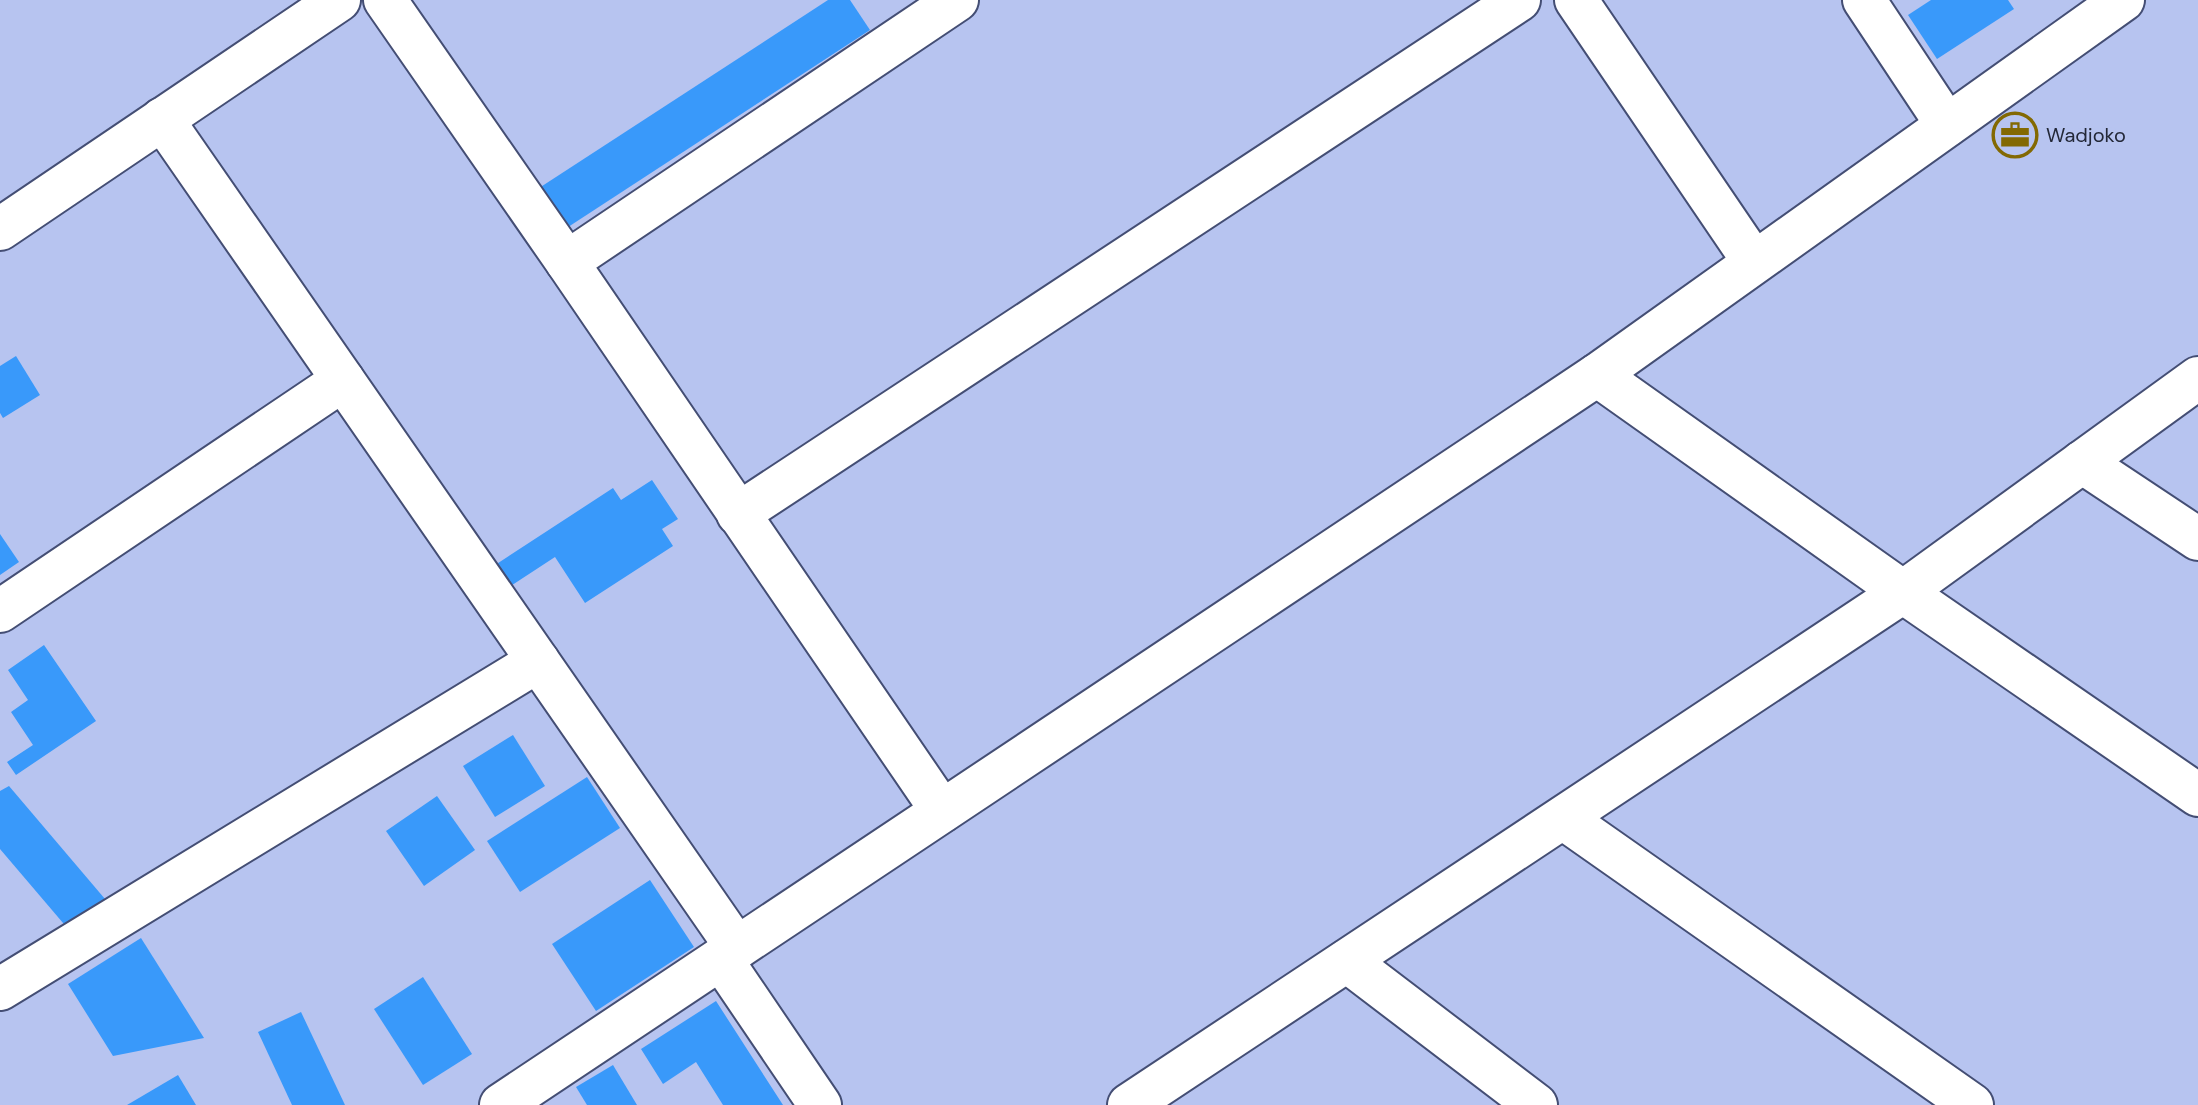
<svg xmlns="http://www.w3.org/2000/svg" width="2198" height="1105" viewBox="0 0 2198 1105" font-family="'DM Sans',sans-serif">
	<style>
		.building { fill: #3999fa }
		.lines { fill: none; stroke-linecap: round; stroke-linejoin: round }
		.minor-casing { stroke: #444e74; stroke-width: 46 }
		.minor { stroke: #fff; stroke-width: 42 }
		.labels { text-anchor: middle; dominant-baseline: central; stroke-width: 7; stroke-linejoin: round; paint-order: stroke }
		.poi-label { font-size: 20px; fill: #232838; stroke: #b7c4f0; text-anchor: start }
	</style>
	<rect width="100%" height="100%" fill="#b7c4f0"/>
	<g class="building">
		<path d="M828,0H850L870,30L562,231L536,190Z"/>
		<path d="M1931,0H2008L2014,9L1937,59L1908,15Z"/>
		<path d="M16,356L40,395L3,418L0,413V366Z"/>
		<path d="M652,480L678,519L662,529L673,546L585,603L555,557L503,591L489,569L613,488L621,500Z"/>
		<path d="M0,534L19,562L0,575Z"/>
		<path d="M44,645L96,721L16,775L7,762L33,745L11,712L28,700L8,670Z"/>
		<path d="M513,735L545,786L495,817L463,766Z"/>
		<path d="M587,777L620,828L520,892L487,841Z"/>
		<path d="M9,786L105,899L69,930L0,849V791Z"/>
		<path d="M437,796L475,850L424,886L386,831Z"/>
		<path d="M650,880L694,947L596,1011L552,944Z"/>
		<path d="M141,938L204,1038L113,1056L68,984Z"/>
		<path d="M423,977L472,1054L423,1085L374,1009Z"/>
		<path d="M716,1001L783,1105H723L696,1062L663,1084L641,1049Z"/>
		<path d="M301,1012L345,1105H292L258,1032Z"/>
		<path d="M613,1065L637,1105H587L576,1087Z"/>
		<path d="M178,1075L196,1105H127Z"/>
	</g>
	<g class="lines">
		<g class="minor-casing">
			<g id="minor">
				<path d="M385,0L567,262L942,811"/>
				<path d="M1576,0L1754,262"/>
				<path d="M1864,0L1947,125"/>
				<path d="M162,119L737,948"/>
				<path d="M0,229L339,0"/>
				<path d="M567,262L957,0"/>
				<path d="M1597,375L1903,592L2198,795"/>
				<path d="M2082,462L2198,539"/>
				<path d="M738,514L1519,0"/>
				<path d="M0,611L343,380"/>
				<path d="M1563,818L1972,1105"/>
				<path d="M721,959L820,1105"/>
				<path d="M1347,961L1536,1105"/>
				<path d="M0,989L538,661"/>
				<path d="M501,1105L1597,375L2123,0"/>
				<path d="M1129,1105L1903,592L2198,378"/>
			</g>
		</g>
		<use href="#minor" class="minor"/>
	</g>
	<defs>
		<g id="office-ring" transform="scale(2.3)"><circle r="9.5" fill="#b7c4f0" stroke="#836902" stroke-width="1.5"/><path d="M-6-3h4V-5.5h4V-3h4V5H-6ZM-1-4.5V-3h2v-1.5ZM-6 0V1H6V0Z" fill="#836902"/></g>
	</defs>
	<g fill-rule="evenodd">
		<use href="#office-ring" x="2015" y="135"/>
	</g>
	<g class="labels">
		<g class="poi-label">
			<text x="2046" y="135">Wadjoko</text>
		</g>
	</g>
</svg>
